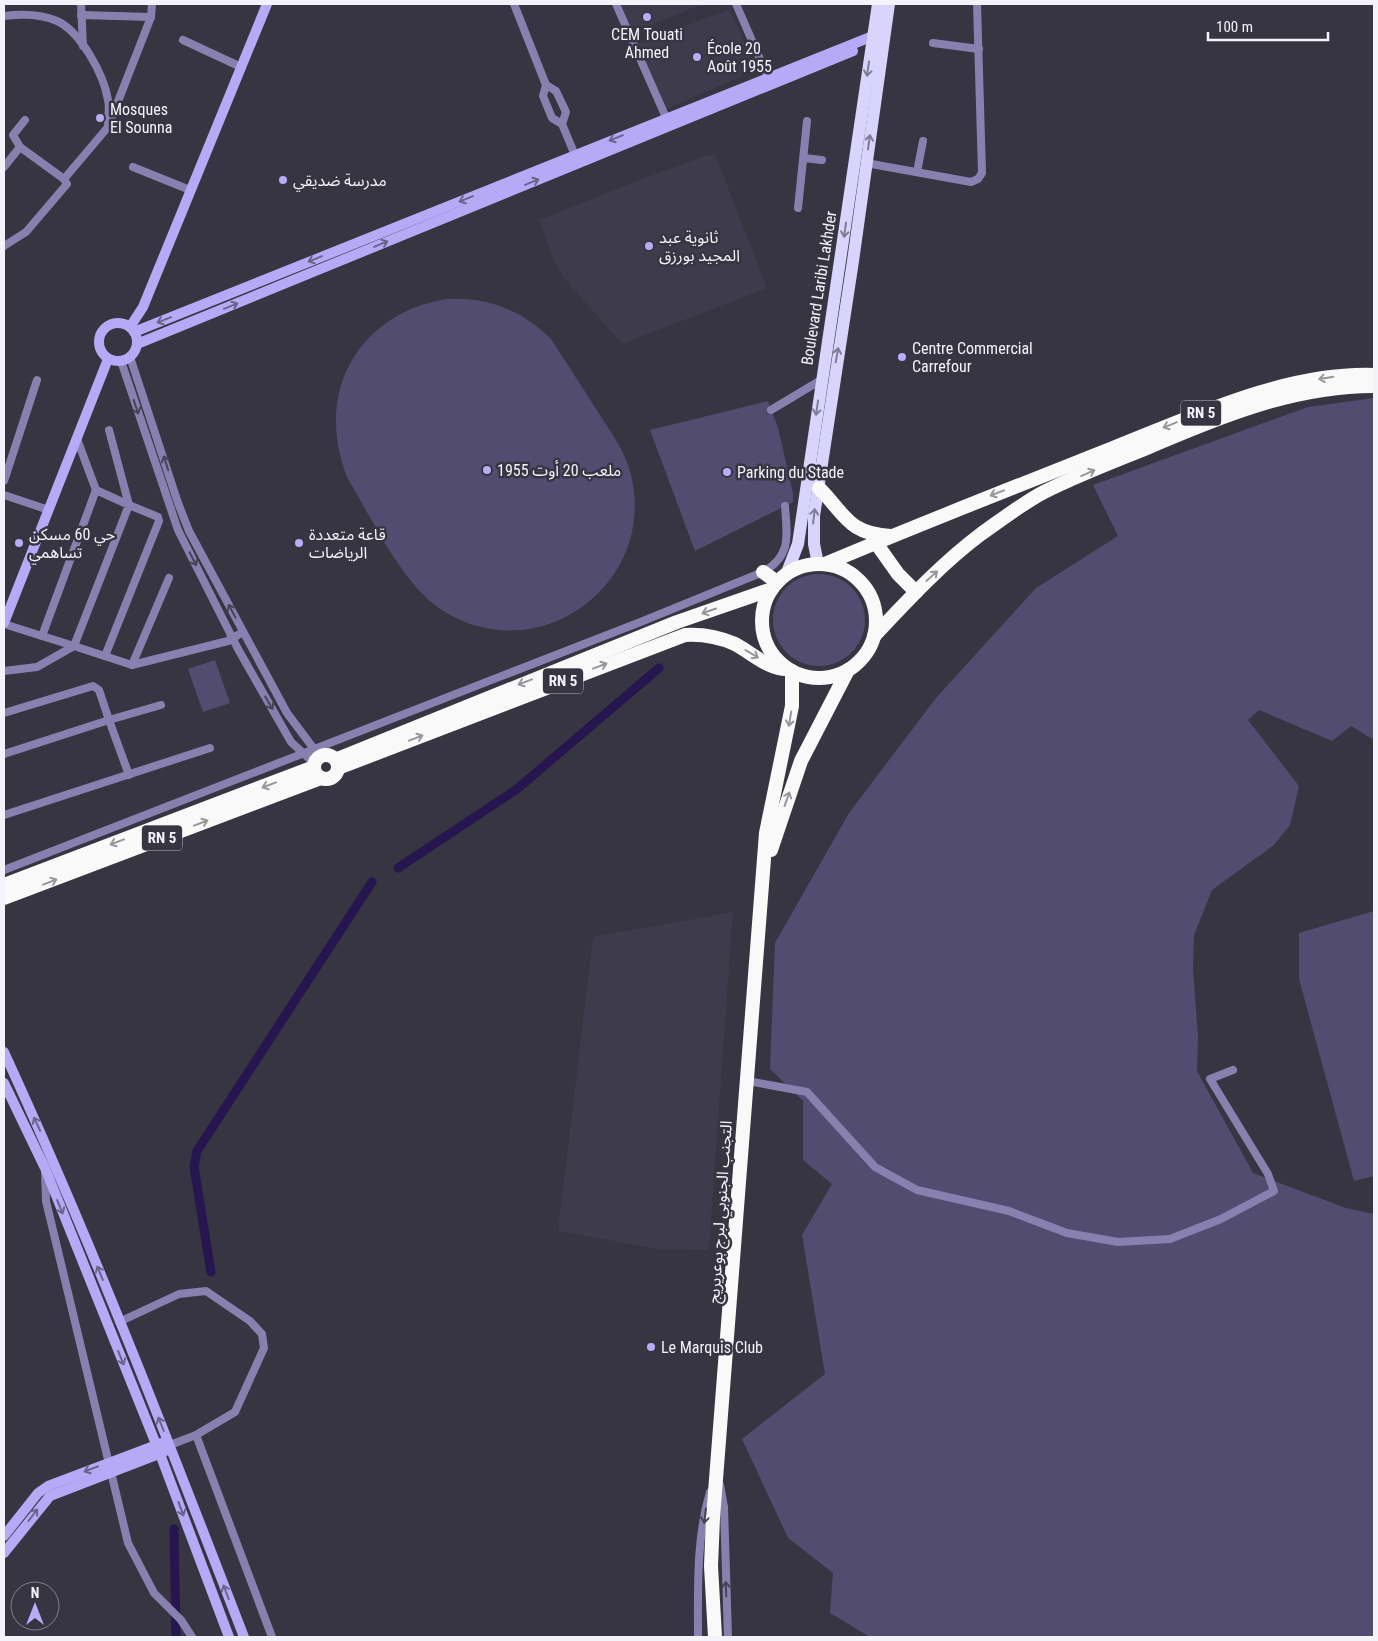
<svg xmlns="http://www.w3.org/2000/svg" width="1378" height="1641" viewBox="0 0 1378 1641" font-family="'Roboto Condensed','Noto Sans Arabic',sans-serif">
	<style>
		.built { fill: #3e3b4d }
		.green { fill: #524c71 }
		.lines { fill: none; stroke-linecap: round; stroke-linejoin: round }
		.canal { stroke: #26154e; stroke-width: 9 }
		.street { stroke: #8881b0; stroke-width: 8 }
		.secondary { stroke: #b6aaf6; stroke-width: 10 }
		.primary { stroke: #d9d4fb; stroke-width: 12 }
		.highway { stroke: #f9f9f9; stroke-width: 14 }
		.oneway { stroke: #7f7d95 }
		.oneway2 { stroke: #696489 }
		.oneway3 { stroke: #98979d }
		.oneway4 { stroke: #464457 }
		.poi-dot { fill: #b8abf7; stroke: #363541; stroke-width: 2 }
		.labels { text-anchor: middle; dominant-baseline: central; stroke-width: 5; stroke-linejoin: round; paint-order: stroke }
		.shield { fill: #363541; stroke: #bbbac3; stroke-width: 1 }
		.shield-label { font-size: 15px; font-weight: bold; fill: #f4f3fb }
		.poi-label { font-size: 16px; fill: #f4f3fb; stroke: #363541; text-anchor: start }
		.street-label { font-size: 16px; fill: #f4f3fb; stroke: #363541 }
	</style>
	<rect width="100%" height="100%" fill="#363541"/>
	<g class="built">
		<path d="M618,4H702L634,32L628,30Z"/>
		<path d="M730,9L756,70L664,110L638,44Z"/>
		<path d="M715,154L767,288L622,344L563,277L553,259L539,220L634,182L704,156Z"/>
		<path d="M733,912L709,1250L658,1249L558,1231L593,937Z"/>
	</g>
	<g class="green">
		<path d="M447,299C488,297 522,310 551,339C566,362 581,385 596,409C610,431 627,453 632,479C654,586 539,669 445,612C403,587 373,520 348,479C313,395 357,313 447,299Z"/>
		<path d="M1374,398V740L1351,726L1332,741L1259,710L1248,720L1299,786L1290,825L1274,845L1212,890L1194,935L1193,969L1198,1036L1197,1071L1253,1173L1346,1208L1374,1214V1637H870L830,1613L833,1573L788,1538L742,1439L825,1374L802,1235L832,1184L803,1160V1101L770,1069L775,943L849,813L936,698L1036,588L1118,536L1093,485L1308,407Z"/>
		<path d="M768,401L778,428L793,493V502L695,551L650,430Z"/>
		<circle cx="819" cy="620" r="46"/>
		<path d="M215,660L230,703L203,712L188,669Z"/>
		<path d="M1374,911V1176L1354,1181L1299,979V933Z"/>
	</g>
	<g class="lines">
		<g class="canal">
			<path d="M398,868L517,789L659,668"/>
			<path d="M211,1272L194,1167L197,1151L372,882"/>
			<path d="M174,1529L176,1637"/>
		</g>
		<g class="street">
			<path d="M81,4L83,46"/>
			<path d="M514,4L546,85L543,96L552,118L562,124L577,160"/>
			<path d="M616,4L668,122"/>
			<path d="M736,4L770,82"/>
			<path d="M81,15L151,17"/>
			<path d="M4,16C21,14 41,14 57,21C81,32 104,75 108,100C110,107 108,115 108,123"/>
			<path d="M183,40L241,67"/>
			<path d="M933,43L979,49"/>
			<path d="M546,85L556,91L566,112L562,124"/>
			<path d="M20,147L13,135L25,120"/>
			<path d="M804,158L822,160"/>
			<path d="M866,163L971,182L978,179L982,173L977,4"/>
			<path d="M4,167L20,147L64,179"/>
			<path d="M133,167L190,190"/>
			<path d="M917,172L923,141"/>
			<path d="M798,208L807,121"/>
			<path d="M4,246L26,232L67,184L64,179L108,127L151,17L152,4"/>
			<path d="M130,357L178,503L189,531L287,713L320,757"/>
			<path d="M121,361L178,530L238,649L291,742L315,764"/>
			<path d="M771,410L821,380"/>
			<path d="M109,430L129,505"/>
			<path d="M77,439L96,490"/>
			<path d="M4,481L37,380"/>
			<path d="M4,495L49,510"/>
			<path d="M4,624L42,636"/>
			<path d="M105,656L159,521L158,517L129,505L74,646L42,636L96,490L129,505"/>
			<path d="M132,665L169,578"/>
			<path d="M4,671L37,667L74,646L132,665L228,641L243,632"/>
			<path d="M4,713L93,686L99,690L109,720L161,705"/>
			<path d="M4,754L109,720L129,775"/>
			<path d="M4,815L210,748"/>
			<path d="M4,870L643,621L763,572C792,556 787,535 785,506"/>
			<path d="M748,1081L807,1092L875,1167L917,1190L1009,1211L1067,1233L1118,1242L1170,1239L1221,1219L1274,1191L1268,1174L1210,1079L1233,1070"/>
			<path d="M45,1172L46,1201L128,1543L154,1593L181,1620L192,1637"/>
			<path d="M119,1322L179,1294L206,1291L250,1321L262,1334L264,1348L235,1412L196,1435L170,1445"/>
			<path d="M196,1435L272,1637"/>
			<path d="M720,1485L724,1507L728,1637"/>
			<path d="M698,1637C698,1589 696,1539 710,1492"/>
		</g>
		<g class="secondary">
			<circle cx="118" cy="342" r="19"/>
			<path d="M130,327L143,307L267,4"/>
			<path d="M134,332L873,36"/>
			<path d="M137,344L853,51"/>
			<path d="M4,623L108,359"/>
			<path d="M4,1052C92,1243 168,1440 244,1637"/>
			<path d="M4,1083L45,1168L160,1454L229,1637"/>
			<path d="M4,1536L38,1493L48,1486L162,1443"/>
			<path d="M4,1553L50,1496L164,1452"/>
		</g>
		<g class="primary">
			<path d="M818,564L814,544V516L853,261L889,4"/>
			<path d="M786,575L798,544L878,4"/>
		</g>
		<g class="highway">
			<path d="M819,488C845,514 848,534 891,536"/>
			<path d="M876,543L898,574L916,592"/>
			<path d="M825,564C920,524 1017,486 1113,448C1194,416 1286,372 1374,375"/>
			<circle cx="819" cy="621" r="57"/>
			<path d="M763,572L777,582"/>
			<path d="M874,636C908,600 941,564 981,534C1001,520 1023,503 1044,492C1076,476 1109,463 1142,450C1216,418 1292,386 1374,386"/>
			<circle cx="326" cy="767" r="12"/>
			<path d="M340,758L677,622L772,589"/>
			<path d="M338,768L685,635C702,634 719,637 735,644C752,653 769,670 788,669"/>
			<path d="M771,850L801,761L848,670"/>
			<path d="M4,885L314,767"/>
			<path d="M4,898L321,778"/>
			<path d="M715,1637L711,1566L713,1518L766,833L792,706V671"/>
		</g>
	</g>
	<defs><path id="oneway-shaft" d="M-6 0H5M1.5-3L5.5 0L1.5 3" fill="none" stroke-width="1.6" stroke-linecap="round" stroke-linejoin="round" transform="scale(1.25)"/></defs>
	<g class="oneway">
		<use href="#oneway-shaft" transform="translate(868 69) rotate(98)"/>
		<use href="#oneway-shaft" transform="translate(869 142) rotate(-82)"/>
		<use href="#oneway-shaft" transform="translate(845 230) rotate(98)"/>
		<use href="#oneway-shaft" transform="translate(837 355) rotate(-80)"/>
		<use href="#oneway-shaft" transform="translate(817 408) rotate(98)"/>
		<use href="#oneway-shaft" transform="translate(814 516) rotate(-83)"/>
	</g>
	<g class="oneway2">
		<use href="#oneway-shaft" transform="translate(616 138) rotate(158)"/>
		<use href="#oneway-shaft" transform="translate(532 182) rotate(-22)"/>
		<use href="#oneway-shaft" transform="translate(466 199) rotate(158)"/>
		<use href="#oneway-shaft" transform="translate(381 244) rotate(-22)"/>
		<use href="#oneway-shaft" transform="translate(315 259) rotate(158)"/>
		<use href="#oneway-shaft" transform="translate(231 306) rotate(-22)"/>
		<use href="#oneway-shaft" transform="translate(164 320) rotate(158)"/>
		<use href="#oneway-shaft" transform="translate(37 1124) rotate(-115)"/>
		<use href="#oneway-shaft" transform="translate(60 1207) rotate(68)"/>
		<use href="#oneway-shaft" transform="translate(100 1273) rotate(-112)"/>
		<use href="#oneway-shaft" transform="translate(121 1358) rotate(68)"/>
		<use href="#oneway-shaft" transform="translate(161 1424) rotate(-112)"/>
		<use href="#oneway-shaft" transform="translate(91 1469) rotate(159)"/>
		<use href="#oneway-shaft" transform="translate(181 1509) rotate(70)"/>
		<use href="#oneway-shaft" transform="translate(33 1515) rotate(-53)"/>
		<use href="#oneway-shaft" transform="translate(226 1592) rotate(-111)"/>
	</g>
	<g class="oneway3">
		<use href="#oneway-shaft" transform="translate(1326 378) rotate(170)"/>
		<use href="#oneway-shaft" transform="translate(1170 425) rotate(158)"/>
		<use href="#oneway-shaft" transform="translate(1088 473) rotate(-24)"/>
		<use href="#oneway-shaft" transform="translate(997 493) rotate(159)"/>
		<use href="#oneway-shaft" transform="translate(932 576) rotate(-42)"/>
		<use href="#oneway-shaft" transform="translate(709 611) rotate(161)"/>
		<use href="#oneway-shaft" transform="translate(752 654) rotate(31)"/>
		<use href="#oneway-shaft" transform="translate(600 666) rotate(-21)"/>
		<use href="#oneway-shaft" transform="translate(525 682) rotate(159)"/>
		<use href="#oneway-shaft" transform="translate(790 719) rotate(99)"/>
		<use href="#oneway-shaft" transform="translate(416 738) rotate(-21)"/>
		<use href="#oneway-shaft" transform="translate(269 785) rotate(159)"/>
		<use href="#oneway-shaft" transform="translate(787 799) rotate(-71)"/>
		<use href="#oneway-shaft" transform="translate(201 823) rotate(-21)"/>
		<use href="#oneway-shaft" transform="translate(117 842) rotate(159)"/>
		<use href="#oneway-shaft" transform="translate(50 882) rotate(-21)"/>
	</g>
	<g class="oneway4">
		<use href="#oneway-shaft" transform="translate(136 407) rotate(71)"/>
		<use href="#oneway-shaft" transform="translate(166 463) rotate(-107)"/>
		<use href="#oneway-shaft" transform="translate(193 559) rotate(63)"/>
		<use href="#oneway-shaft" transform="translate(232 611) rotate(-118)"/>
		<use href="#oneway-shaft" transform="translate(269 703) rotate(60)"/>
		<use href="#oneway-shaft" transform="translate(705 1516) rotate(97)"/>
		<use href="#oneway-shaft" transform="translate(726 1589) rotate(-92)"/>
	</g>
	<g class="poi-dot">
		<circle cx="647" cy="17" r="5"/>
		<circle cx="697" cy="57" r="5"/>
		<circle cx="100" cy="118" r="5"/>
		<circle cx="283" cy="180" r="5"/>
		<circle cx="649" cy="246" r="5"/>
		<circle cx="902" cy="357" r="5"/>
		<circle cx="487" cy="470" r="5"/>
		<circle cx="727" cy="472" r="5"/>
		<circle cx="19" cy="543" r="5"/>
		<circle cx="299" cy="543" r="5"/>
		<circle cx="651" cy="1347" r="5"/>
	</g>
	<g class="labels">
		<g class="shield">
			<rect x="1181" y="400.5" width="40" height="25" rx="4"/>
			<rect x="543" y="668.5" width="40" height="25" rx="4"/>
			<rect x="142" y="825.5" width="40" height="25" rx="4"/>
		</g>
		<g class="shield-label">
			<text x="1201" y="413">RN 5</text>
			<text x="563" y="681">RN 5</text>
			<text x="162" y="838">RN 5</text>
		</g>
		<g class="poi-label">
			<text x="647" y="34" text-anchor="middle">CEM Touati<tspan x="647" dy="18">Ahmed</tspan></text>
			<text x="707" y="48">École 20<tspan x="707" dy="18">Août 1955</tspan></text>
			<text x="110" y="109">Mosques<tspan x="110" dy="18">El Sounna</tspan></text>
			<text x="293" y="180">مدرسة ضديقي</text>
			<text x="659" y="237">ثانوية عبد<tspan x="659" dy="18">المجيد بورزق</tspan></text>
			<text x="912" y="348">Centre Commercial<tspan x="912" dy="18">Carrefour</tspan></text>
			<text x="497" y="470">ملعب 20 أوت 1955</text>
			<text x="737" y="472">Parking du Stade</text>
			<text x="29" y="534">حي 60 مسكن<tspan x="29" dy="18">تساهمي</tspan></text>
			<text x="309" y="534">قاعة متعددة<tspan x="309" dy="18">الرياضات</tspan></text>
			<text x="661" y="1347">Le Marquis Club</text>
		</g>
		<g class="street-label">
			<text transform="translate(819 288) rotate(-81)">Boulevard Laribi Lakhder</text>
			<text transform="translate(720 1212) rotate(-86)">التجنب الجنوبي لبرج بوعريريج</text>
		</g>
	</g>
	<rect width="1378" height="1641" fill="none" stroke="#f4f3fb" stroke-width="10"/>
	<g transform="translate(35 1606)"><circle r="24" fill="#363541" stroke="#82818b"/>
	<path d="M0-4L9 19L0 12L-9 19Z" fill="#b8abf7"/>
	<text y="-8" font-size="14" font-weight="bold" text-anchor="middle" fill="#f4f3fb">N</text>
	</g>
	<path d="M1208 32v8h120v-8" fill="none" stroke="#f4f3fb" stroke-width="2.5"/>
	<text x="1216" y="32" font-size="15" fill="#f4f3fb" stroke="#363541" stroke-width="4" paint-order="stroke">100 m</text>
</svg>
